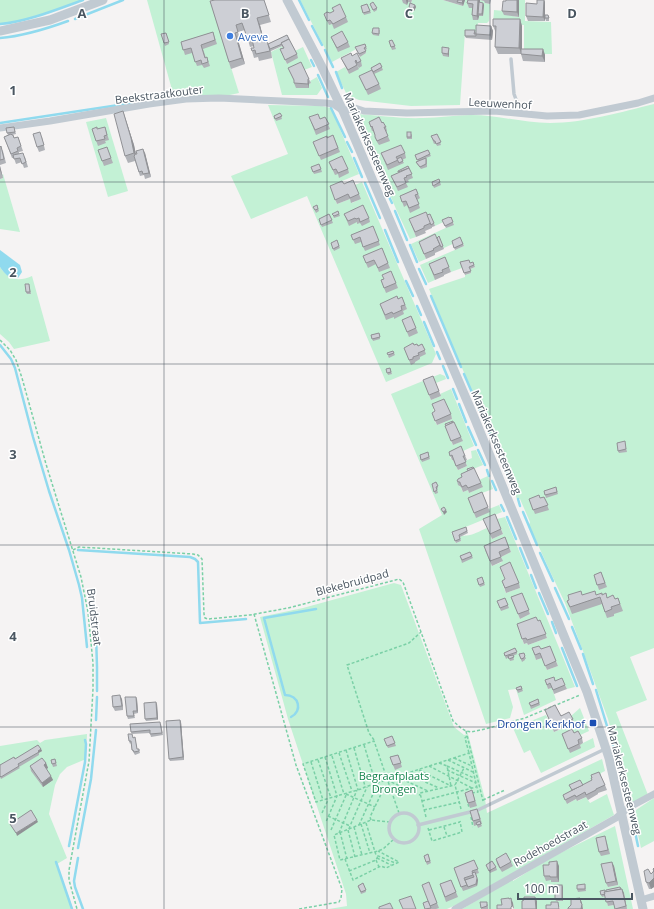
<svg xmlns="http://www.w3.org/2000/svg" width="654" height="909" viewBox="0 0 654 909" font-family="'Open Sans',sans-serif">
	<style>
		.green { fill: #c3f1d5; fill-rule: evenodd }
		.water { fill: #90daee }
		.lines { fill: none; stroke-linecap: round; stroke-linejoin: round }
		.stream { stroke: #90daee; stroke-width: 2.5 }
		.path { stroke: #7ad0a6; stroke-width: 1.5; stroke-dasharray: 3 2; stroke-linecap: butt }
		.service { stroke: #c1cad2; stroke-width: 3.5 }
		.minor { stroke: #c1cad2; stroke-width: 7 }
		.tertiary { stroke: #c1cad2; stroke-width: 9 }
		.wall { fill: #b0b2b7 }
		.shaded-wall { fill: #909195 }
		.building { fill: #cdcfd5; stroke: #909195 }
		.grid { fill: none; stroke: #4a5661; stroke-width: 1; stroke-opacity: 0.55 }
		.shop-dot { fill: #3f7fe0; stroke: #fff; stroke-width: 1.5 }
		.transit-dot { fill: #1a4fb4; stroke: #fff; stroke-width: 1.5 }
		.labels { text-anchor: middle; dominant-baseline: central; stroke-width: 3; stroke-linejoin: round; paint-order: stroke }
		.shop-label { font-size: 11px; fill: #366cbe; stroke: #fff; text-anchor: start }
		.street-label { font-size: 11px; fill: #4a5661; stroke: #fff }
		.transit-label { font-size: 11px; fill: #164399; stroke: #fff; text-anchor: end }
		.park-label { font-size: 11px; fill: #17864f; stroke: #fff }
		.grid-label { font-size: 13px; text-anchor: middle; font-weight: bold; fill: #4a5661; stroke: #fff; stroke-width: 3; stroke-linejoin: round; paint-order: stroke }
	</style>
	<rect width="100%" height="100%" fill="#f5f3f3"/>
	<g class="green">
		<path d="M0,0H83C58,9 26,22 0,24Z"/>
		<path d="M147,0H210L239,93L225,96L174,97Z"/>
		<path d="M300,0H404L411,3L412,0H443L463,6L465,0H470L475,9L473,20H478L479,16H483L484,5H480V0L485,1V3L490,4L489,21L487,23H478L477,37H475V32H465L460,105L411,106L359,100L352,97L346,93L336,72L345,67L349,74L357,65L358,58L366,53L362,46L332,62Z"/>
		<path d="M519,0H525V21L551,22L552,54H524V25L493,24L494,10L504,11L512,15L513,16L518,17Z"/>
		<path d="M282,46L285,52L282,54L287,64L295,51L303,47L312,67L304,70L290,73L296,84L309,88V84L311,83L310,81L317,77L322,88L317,95H282L271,52Z"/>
		<path d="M654,104V648L630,657L647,700L616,712L648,795L628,805L622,769L608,719L590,670L565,603L548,567L529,525L530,522L520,499H517L429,289L465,277V275L471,273L470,269L475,267L461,264L462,268L451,272L447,262L435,280L428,283L420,265L464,246L461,240L444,248L421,246L426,259L419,262L411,244L454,224L450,219L435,226L431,217L411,224L416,237L410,239L396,209L356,114C378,115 401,119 423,118C439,118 455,115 471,115C498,115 523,123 550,123C583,123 622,112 654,104Z"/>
		<path d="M268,105L322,106L331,108L359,174L342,181L333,195L337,204L350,199L352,203L360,199L355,185L362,182L436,354L432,363L386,382L307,196L251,219L231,176L288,154Z"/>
		<path d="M106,118L128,191L108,197L86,122Z"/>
		<path d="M3,174L20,232L0,229V179L3,178L2,175Z"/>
		<path d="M0,267C9,280 18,282 32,276L50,341L14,349L9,342L0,334Z"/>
		<path d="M440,374L445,376L446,379L436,383L435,381L425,385L431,400L441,396L440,394L451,389L474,446L452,456L450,457L452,460H453L458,470L467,466L465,461L472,458L471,451L476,450L483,465L468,471L470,475L463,479L464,482L460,483L459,485L460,487L462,486L461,488L463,492L468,490L469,493L482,487L479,480L488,476L493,489L482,493L483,497L470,503L476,517L489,512V509L499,505L502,512L451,533L452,534L456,543L461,541L459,537C464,535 465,536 470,535C475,534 482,530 487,528L492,539L503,534L497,519L505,517L567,667L575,687L567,689L564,683L557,685L555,682L547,685L548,689L552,688L556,700L524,715L516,689L508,690L513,707L510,718L486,724L419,529L442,515L391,394ZM446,403L452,419L437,425L433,418L436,416L433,409ZM454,423L458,431L462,441L453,445L448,435L446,426ZM506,541L511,552L501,557L502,562L492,566L486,550ZM511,567L520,588L506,593L503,586L507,584L501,571ZM523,598L530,614L520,619L513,602ZM538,621L539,625L542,624L547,638L528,645L527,643L524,644L518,629ZM541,650L542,653L552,651L558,666L547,670L542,658L536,660L534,653Z"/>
		<path d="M394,583L401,585L454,727L464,735L468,734L485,799L487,813L602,759L605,771L601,773V777L574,795L567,804L576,799L578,801L586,797L590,803L607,794L614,815L464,901L447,909H436L424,889L429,904L425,909H416L401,905L403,909H329L347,906L346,894L288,719L260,617L303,608Z"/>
		<path d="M580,708L589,731L576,737L579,745L593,738L595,747L541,773L530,750L524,753L513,728L546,715L554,732L574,724L571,716Z"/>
		<path d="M87,734L86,759L67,767L60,774L55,785L49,814L67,858L57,864L73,909H0V746L37,740L40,743L45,740Z"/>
		<path d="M654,798V841L641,848L633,812Z"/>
		<path d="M615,826L633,909H627L624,893L606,897L608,906L615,905L616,909H583L582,903L573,904V909H560V907H553V909H537V901H526V905L523,906L524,909H514L513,903H510V902L503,903L504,909H486H488L487,904L481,905V909H462L513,879V881L540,864L564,851ZM551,866H559V882H552L551,880H546L545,870L551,869ZM614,866L618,885L608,887L603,869Z"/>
	</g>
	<path class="water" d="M0,250L20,265L22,272L18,278C10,280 4,273 0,267Z"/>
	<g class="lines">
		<g class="stream">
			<path d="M299,0L309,20"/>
			<path d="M75,19L123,0"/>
			<path d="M0,24C26,22 58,9 83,0"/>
			<path d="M312,26L322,45"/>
			<path d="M0,38C24,36 46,29 68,21"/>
			<path d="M325,50L333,67"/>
			<path d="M311,60L314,66"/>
			<path d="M336,72L342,88"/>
			<path d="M318,75L328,97"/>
			<path d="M345,95L350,105"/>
			<path d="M331,108L345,137"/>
			<path d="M354,114L360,128"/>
			<path d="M0,123L132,103"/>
			<path d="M363,136L379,173"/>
			<path d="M347,142L352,152"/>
			<path d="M354,158L362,177"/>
			<path d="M381,179L384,185"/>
			<path d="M365,183L380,218"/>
			<path d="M386,191L392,203"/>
			<path d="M395,211L407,240"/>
			<path d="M385,230L398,262"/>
			<path d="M410,245L417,262"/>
			<path d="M419,269L426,284"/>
			<path d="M406,281L413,296"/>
			<path d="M431,296L461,367"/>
			<path d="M417,306L421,315"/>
			<path d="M424,322L434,346"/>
			<path d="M0,345L11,359L15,368L33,437L49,491L69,550L79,585L82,598L87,647"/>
			<path d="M437,352L440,359"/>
			<path d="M443,366L448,378"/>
			<path d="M464,374L515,492"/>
			<path d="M453,389L457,399"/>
			<path d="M459,404L466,422"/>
			<path d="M468,427L476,445"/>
			<path d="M478,450L485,465"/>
			<path d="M487,470L489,476"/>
			<path d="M492,481L496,490"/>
			<path d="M518,499L520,506"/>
			<path d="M501,505L504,511"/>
			<path d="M523,512L537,545"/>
			<path d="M507,517L516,539"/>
			<path d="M520,548L528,568"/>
			<path d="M78,550L190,557L195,559L198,562L200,623L246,619"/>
			<path d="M540,553L553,581"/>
			<path d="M531,575L536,588"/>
			<path d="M555,588L569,619"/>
			<path d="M539,593L548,614"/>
			<path d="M552,622L556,633"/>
			<path d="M572,627L581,649"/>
			<path d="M96,634L97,667V691"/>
			<path d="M562,648L577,686"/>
			<path d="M583,654L593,684"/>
			<path d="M596,690L614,749"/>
			<path d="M291,717C303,711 299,695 285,695L264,618L316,609"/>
			<path d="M96,720L97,697"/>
			<path d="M623,782L629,803"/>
			<path d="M631,813L638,846"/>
			<path d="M69,846L85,762L86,744L85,740"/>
			<path d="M78,848L91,779L96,730"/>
			<path d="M78,858L74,881L75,887L83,909"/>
			<path d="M56,862L72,909"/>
		</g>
		<g class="path">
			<path d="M0,340L10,350L16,360L22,378L46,464L81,577L88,612L93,663V689L89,761L69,870V880L77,909"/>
			<path d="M73,550L79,547L193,554L198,555L202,559L204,614L205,618L208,619L250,615L288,608L399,579L403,582L453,721L461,728L466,731L471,732L485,729L525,718L580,695"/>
			<path d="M254,614L296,765L342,889L341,898L339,902L299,909"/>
			<path d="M466,731L483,801"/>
			<path d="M467,736L465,738L469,753"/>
			<path d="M374,740L369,733L347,665L409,643L421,632"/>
			<path d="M364,745L376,784"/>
			<path d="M354,748L365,786"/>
			<path d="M346,750L358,790"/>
			<path d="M339,753L352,791"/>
			<path d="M332,756L344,794"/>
			<path d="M325,757L337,796L326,822"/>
			<path d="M454,758L472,766"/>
			<path d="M318,760L331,798"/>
			<path d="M448,760L473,772"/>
			<path d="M311,762L323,800"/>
			<path d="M439,763L447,766L451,786"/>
			<path d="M429,766L472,788"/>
			<path d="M447,766L474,778"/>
			<path d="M419,770L451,786"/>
			<path d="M447,770L476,783"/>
			<path d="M407,774L439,788"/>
			<path d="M397,777L428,791"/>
			<path d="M387,780L420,795"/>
			<path d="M346,794L375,807"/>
			<path d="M466,794L469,808"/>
			<path d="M483,800L505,790"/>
			<path d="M422,801L476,787"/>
			<path d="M461,809L455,785L464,768"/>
			<path d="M424,810L460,802"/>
			<path d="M322,813L328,800"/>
			<path d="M399,813L374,741L303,764L316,802L361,789L365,787L469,753L478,792L471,793"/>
			<path d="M328,816L350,826"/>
			<path d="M426,817L420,793L455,785"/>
			<path d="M471,817L473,827"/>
			<path d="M371,820L370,817L383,790L390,789"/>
			<path d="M390,822L371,820L334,835L340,860L378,851L383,849L394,839"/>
			<path d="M366,823L376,855L395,863"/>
			<path d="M361,824L370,853"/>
			<path d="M359,825L378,783"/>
			<path d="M354,827L362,855"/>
			<path d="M444,827L447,836"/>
			<path d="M428,828L432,841L462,832L460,821"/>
			<path d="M349,829L350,826L367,787"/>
			<path d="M331,830L347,793"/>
			<path d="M348,830L355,857"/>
			<path d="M429,830L460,822"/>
			<path d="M340,832L347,859"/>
			<path d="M339,833L357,790"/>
			<path d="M377,858L391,865"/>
			<path d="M345,859L353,880L381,866L386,868L399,862L378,851"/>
			<path d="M376,860L379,867"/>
			<path d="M349,871L376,860L378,856"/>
		</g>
		<g class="service">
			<path d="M511,59L514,94L521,113"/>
			<circle cx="404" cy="828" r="15"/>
			<path d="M418,825L478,810L605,749"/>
		</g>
		<g class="minor">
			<path d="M0,128L50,121L149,104L186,99L219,98L326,103L333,104L343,111L355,108L364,111L407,113L494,111L547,116L579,115L638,103L654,98"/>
			<path d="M641,900L654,896"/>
			<path d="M455,909L616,818L628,808L654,794"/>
		</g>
		<g class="tertiary">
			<path d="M287,0L321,65L343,111L474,417L587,692L609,758L643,909"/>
			<path d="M0,31L50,20L103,0"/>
		</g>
	</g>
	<g class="wall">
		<path d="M264,0L271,22L260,25L264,42L268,44L287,35L297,54L298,58L287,64L280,49L283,48L282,46L271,51L272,58L259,61L258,57L254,58L252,51L254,48V46L250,47L245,30L238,32L240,39L238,40L245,64L231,69L210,1Z"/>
		<path d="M402,0H412L411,3L408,2L407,5L403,3Z"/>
		<path d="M443,0H465L463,6Z"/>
		<path d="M468,0H491L490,4L485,3L484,1L480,0V3H483L484,5L483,16H479L478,20H473L472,15L473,8H469L467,3Z"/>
		<path d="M519,0V17L504,15L502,11Z"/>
		<path d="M537,0H544L545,2V15L549,17V21H546L545,18V21H528L526,16L537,4Z"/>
		<path d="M367,4L371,13L364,15L361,6Z"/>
		<path d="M370,4L377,8V10L374,12Z"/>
		<path d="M415,5L416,7L414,11L410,10L409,7Z"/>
		<path d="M332,8L346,17L348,22L334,29L332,24L329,25L324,14L330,13L334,11Z"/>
		<path d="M520,19L522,26V49H543L545,55V62L523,61L521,54H498L495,47L496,33L493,26Z"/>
		<path d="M491,26L493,31L492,40L466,38L465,36L475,30V32Z"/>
		<path d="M380,30L379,36L373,35L372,33Z"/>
		<path d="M213,32L217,44L203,49L206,58L207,57L210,66L204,68L202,65L197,66L192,53L185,55L181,42Z"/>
		<path d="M166,33L169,44L165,46L161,34Z"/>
		<path d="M331,37L348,42L350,47L338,52Z"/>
		<path d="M392,40L396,49L392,50L389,41Z"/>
		<path d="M365,44L367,49L365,50L366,53L360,57L356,50Z"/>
		<path d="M449,50V57L443,56L442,53Z"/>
		<path d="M352,56L361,61L362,66L359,68L357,65L359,69L349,74L341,58Z"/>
		<path d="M380,63L383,70L374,74L371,68Z"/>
		<path d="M288,68L309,79L311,83L309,84V88H296L294,83V81Z"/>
		<path d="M359,76L379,84L381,89L368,95Z"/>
		<path d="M123,111L134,145L136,154L145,153L151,177L145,179L144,175L140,176L135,161L128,163L125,156Z"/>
		<path d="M280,113L282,119L276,121L274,116Z"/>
		<path d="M325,117L330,129L316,135L311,122Z"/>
		<path d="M369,122L382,123L386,127L387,131L386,132L390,141L379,145L377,142L375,137V135L373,131H372Z"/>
		<path d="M14,127L16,134L12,135L14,138L18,137L23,151L19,152V154L25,157L28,167L24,168L22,162L16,164L14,158H12L4,137L8,135L7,133Z"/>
		<path d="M105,127L109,140L105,141L106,143L98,146L92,129H98Z"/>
		<path d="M412,134V139H407V137Z"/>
		<path d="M437,134L441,145L437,146L436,143L434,144L431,136Z"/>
		<path d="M333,135L340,152L321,160L313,142Z"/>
		<path d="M42,137L45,150L39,152L37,147Z"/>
		<path d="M0,147L3,151L6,163L0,165Z"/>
		<path d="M107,147L113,163L104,166L98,150Z"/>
		<path d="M428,150L431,156L426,158L427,160V167L421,169L417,164L416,162L418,161L415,155Z"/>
		<path d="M381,153H405L406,158L402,160L404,163L388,170Z"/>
		<path d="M329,162L348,169L349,173L339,178L338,174L335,175Z"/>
		<path d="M0,166L3,178L0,179Z"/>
		<path d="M311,167L321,169L322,172L314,174Z"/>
		<path d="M409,168L413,178L408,180L409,182L406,183L408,187L398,191L391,176Z"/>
		<path d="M439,179L441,185L434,188L432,182Z"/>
		<path d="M353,180L361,199L351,203L350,199L337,204L330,186L344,184Z"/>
		<path d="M416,189L420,198L417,200L420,208L410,213L407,205L404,207L400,196Z"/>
		<path d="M317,205L319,211L316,213L313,207Z"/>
		<path d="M338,211L340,216L334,218L333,216Z"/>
		<path d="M329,214L333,223L322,227L319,219Z"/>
		<path d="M344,214L369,218L370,222L362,226L360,223L357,224V222L349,226Z"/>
		<path d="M427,215L434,223L435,226L432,227V228L425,231L426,233L416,237L411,224Z"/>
		<path d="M451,217L454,225L446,228L442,220Z"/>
		<path d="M373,226L380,245L365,251L361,242L355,244L351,235Z"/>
		<path d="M439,236L444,249L435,253V255L426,259L419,242L437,238Z"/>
		<path d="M460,237L464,246L455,250L452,241Z"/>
		<path d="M337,240L340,248L334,251L331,243Z"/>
		<path d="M382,248L390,268L379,272L376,264L368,268L363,256Z"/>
		<path d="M445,257L451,272L444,275V276L435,280L429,264Z"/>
		<path d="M460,262L470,263L473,262L475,267L470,269L471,273L465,275Z"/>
		<path d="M381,280L396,283L398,288L386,293Z"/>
		<path d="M29,284L31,294H27L26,292Z"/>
		<path d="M402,297L407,309L403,311L404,314L394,319V317L386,320L380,304Z"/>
		<path d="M411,316L418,333L409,337L402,320Z"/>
		<path d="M379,333L380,339L373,341L371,335Z"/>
		<path d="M422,344L426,354L420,357V359L415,362V363L411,365L404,348L414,345L418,346Z"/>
		<path d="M393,351L395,355L389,358L388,356Z"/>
		<path d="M390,368L392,374L388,375L386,369Z"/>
		<path d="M433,376L441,396L431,400L423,380Z"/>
		<path d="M432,413L451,414L452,419L437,425Z"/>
		<path d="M453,422L461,437L463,441L453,445L445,426Z"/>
		<path d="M625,444L627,452L619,453L618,451Z"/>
		<path d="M461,446L467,460L465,461L467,466L458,470L453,460H452L449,452Z"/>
		<path d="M428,452L430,459L422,462L420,455Z"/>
		<path d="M457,481L481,483L483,487L469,493L468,490L463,492L461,487L458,485Z"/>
		<path d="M436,482L438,488L437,489L438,493L435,494L432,484Z"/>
		<path d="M556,487L558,494L546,498L544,491Z"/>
		<path d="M482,492L490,512L476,518L468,498Z"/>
		<path d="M544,497L549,510L535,514L529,499L540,498Z"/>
		<path d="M495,514L503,534L492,539L485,523Z"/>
		<path d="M466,527L468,533L460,537L461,541L456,543L452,532Z"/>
		<path d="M505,537L511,552L501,557L503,561L492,566L485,550Z"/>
		<path d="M470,552L473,558L462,563L460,556Z"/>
		<path d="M601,572L607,587L599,590L594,575Z"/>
		<path d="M482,577L485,585L480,587L477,579Z"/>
		<path d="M505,580L519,583L520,588L506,593L502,581Z"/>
		<path d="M522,593L530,614L520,619L511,597Z"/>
		<path d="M583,595H602L607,598L615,599L618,598L623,611L614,614V616L607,618L602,604L572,614L567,601Z"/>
		<path d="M505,598L509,608L501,611L497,601Z"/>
		<path d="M540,620L547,638L528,645L527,643L524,644L517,624L538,621Z"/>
		<path d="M550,646L558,666L547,670L542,658L536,660L532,648L541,649Z"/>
		<path d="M515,648L517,654L513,656L514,660L510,661L509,657L506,659L504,653Z"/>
		<path d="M524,653L526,659H525V660L522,662L519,654Z"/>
		<path d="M545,680L555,681L565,685L567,689L554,694L552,688L548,689Z"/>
		<path d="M521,686L523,691L518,693L516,688Z"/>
		<path d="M122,699L123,710L115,711L113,707Z"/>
		<path d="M137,699L138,713L134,714L135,718L128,719L127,716Z"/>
		<path d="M538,699L540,705L531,709L529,703Z"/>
		<path d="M157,704L158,719L157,720L146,721L145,719Z"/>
		<path d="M545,710L573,719L574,723L554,732Z"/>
		<path d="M180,720L181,722L184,760L170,761L169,759Z"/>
		<path d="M161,724L163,735L151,737L150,733L132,734L131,732Z"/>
		<path d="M574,733L582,738L583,743L580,745L581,748L570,753L562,734Z"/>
		<path d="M392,736L396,746L388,748L384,739Z"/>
		<path d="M135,737L137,749H139L140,753L135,755L132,750L131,743L130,744L129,741L133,738Z"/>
		<path d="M41,749L42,751L39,753V755L19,767L20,768L1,779L0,777V765Z"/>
		<path d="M398,755L402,767L395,770L390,757Z"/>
		<path d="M55,759L57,766L53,767L51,760Z"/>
		<path d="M46,763L48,768L46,769L53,780L43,787L31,771L30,766Z"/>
		<path d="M569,785H605L607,790L598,793V794L588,800L586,797L577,801L576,799L567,804L563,795L572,790Z"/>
		<path d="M472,790L477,806L470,808L468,803Z"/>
		<path d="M479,813L482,824H481L482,826L478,828L477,825L474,826L473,821Z"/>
		<path d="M605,836L610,854L601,856L599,852Z"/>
		<path d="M428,854L431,863L427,865L424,856Z"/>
		<path d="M496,859L511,862L513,866L502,872L497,864Z"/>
		<path d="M474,860L479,873L476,874L478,880L477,886L469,889L468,888L469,889L463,891L454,868Z"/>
		<path d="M486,865L496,867L497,870L490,873Z"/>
		<path d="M559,866V882H551V880L546,881L544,876Z"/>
		<path d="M614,866L618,885L608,887L606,883Z"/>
		<path d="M654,868V887L651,889H649L646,882L651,874L653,871V869Z"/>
		<path d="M451,880L458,897L446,902L440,884Z"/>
		<path d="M429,882L439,908L436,909H425L428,901Z"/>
		<path d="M363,883L366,892L361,894L358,886Z"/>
		<path d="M585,884L586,891L578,892L577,889Z"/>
		<path d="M562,885L563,887V901H556L555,899Z"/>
		<path d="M622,889L627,909H615L614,905L608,906L605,896L602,897L600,891L605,892Z"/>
		<path d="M488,904V909H481V908Z"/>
	</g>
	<g class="shaded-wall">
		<path d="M406,0H408V2L407,5Z"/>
		<path d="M463,0H465L463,6L462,3Z"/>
		<path d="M478,0H480L479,14H478L479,16L478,20L477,16Z"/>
		<path d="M517,0H519V17L517,12Z"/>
		<path d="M544,0L545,2V21L543,17Z"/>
		<path d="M483,3L484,5L483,16L482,14Z"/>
		<path d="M415,5L416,7L414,11L413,9Z"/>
		<path d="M257,18L260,25L266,49L264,42Z"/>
		<path d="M520,19L522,26V54L519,48Z"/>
		<path d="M491,26L493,31L492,40L490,35Z"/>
		<path d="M235,33L238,40L245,64L242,58Z"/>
		<path d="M449,48V57L448,54Z"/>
		<path d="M543,49L545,55V62L542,56Z"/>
		<path d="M308,79L309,84V88L308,84Z"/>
		<path d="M123,111L134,145L137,160L134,153Z"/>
		<path d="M143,149L145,153L151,177L149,173Z"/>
		<path d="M0,166L3,178L0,170Z"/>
		<path d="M446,510L447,512L444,515L443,512Z"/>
		<path d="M120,695L122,699L123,710L122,706Z"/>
		<path d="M136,697L137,699L138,713L137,711Z"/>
		<path d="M156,702L157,704L158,719L157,720V718Z"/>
		<path d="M180,720L181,722L184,760L183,757Z"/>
		<path d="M41,749L42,751L38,753V751Z"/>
		<path d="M46,763L48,768L45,770L44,765Z"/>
		<path d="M51,776L53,780L43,787L42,783Z"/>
		<path d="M37,820L38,822L17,836L16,833Z"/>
		<path d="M557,861L559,866V882L557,877Z"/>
		<path d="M612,862L614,866L618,885L616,881Z"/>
		<path d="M477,878L478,880L477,886L476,884Z"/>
		<path d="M654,878V887L651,889L649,883Z"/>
		<path d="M562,885L563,887V901L562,899Z"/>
		<path d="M622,889L624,893L627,909L626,906Z"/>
		<path d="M535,897L537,901V909H536Z"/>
		<path d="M511,898L513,903L514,909L512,906Z"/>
		<path d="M580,898L582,903L583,909H581Z"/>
	</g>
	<g class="building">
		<path d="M215,0H264L269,15L257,18L264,42L267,41L270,51L256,54L255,50L252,51L251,48H254L252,39L248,40L242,23L236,25L238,32L235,33L242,58L229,62L210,1Z"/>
		<path d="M458,0H463L462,3L457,2Z"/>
		<path d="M468,0H478L477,16L472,15L473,4L467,3Z"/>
		<path d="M506,0H517V12L502,11L503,1H506Z"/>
		<path d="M537,0H544L543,17L526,16V3L537,4Z"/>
		<path d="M373,2L377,8L373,10L370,4Z"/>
		<path d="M479,2L483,3L482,14H478Z"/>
		<path d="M410,3L415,5L413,9L409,7Z"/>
		<path d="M340,4L346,17L333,24L330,20L327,21L324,14L327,12L330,13L334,11L332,8Z"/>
		<path d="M367,4L370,11L363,13L361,6Z"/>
		<path d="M545,15H548L549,18H545Z"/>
		<path d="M493,19H520L519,48L495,47L496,26H493Z"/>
		<path d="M476,25L491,26L490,35L476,34Z"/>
		<path d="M373,28H379V34L372,33Z"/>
		<path d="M465,30H475L474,34H476V36H465Z"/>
		<path d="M342,31L348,42L337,48L331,37Z"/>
		<path d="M213,32L215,40L201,45L205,58L207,57L208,62L202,64L201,60L195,62L191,48L183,50L181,42Z"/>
		<path d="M166,33L169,42L164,43L161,34Z"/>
		<path d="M287,35L289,39L281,43L282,44L270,49L268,44Z"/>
		<path d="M289,39L297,54L285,60L280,49L284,48L281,43Z"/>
		<path d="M392,40L395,46L391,47L389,41Z"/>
		<path d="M365,44L366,47L364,48L366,51L359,54L355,47Z"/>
		<path d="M442,47L449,48L448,54L442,53Z"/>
		<path d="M521,49H543L542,56L521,54Z"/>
		<path d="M351,53L352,56L357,53L361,61L357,63L356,60L355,61L357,65L348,70L341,58Z"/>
		<path d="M301,62L309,79H308V84L294,83V80L288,68Z"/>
		<path d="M380,63L382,67L373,72L371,68Z"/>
		<path d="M372,70L379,84L366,90L359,76Z"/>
		<path d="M123,111L131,138L134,153L125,156L114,114Z"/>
		<path d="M280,113L282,116L275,119L274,116Z"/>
		<path d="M318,114L320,119L325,117L329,124L315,130L309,117Z"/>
		<path d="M379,117L382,123L383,122L386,127H384L388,136L377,141L375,137V135L372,126L371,127L369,122Z"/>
		<path d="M14,127L15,132L7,133L6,128Z"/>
		<path d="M97,127V129L105,127L107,135L104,136L105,139L96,141L92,129Z"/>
		<path d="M40,132L44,145L37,147L33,134Z"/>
		<rect x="407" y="132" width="4" height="5"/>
		<path d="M11,134L12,135H13L14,138L18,137L21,146L17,148L18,151L11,154L4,137Z"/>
		<path d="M437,134L441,142L436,144L435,141H434L431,136Z"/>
		<path d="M333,135L338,148L319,156L313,142L327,136V138Z"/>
		<path d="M401,145L405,153L396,157L398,160L387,165L381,153Z"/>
		<path d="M1,146L4,159L0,160V147Z"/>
		<path d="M107,147L111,158L102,161L98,150Z"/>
		<path d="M143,149L149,173L143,174L142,171L139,172L134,156L135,155V154H137L136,151Z"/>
		<path d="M428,150L430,154L417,160L415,155Z"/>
		<path d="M23,153L26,162L22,164L20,158L14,159L13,155Z"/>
		<path d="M342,156L348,169L338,173L336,169L333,170L329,162Z"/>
		<path d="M401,157L403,161L399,163L397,159Z"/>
		<path d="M426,158V164L420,167L416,162Z"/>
		<path d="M319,164L321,169L313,172L311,167Z"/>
		<path d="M408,166L409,168L398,172V171Z"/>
		<path d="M409,168L412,174L406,176L407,177L404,178L406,183L397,187L391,176Z"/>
		<path d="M439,179L440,182L433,186L432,182Z"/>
		<path d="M353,180L359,194L350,198L348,194L335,200L330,186L342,181L344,184Z"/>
		<path d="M416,189L418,194L415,195L419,204L409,208L406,201L402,202L400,196Z"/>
		<path d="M317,205L318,209L315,210L313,207Z"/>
		<path d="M363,205L369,218L360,222L359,218L356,219L355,218L348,221L344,214Z"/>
		<path d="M338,211L339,214L334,216L332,214Z"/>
		<path d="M426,212L431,223L424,226V228L415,232L409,219Z"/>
		<path d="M329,214L332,220L321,225L319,219Z"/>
		<path d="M430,214L434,223L431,225L427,215Z"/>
		<path d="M449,217L450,218L451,217L453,222L445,226L442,220Z"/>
		<path d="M373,226L379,241L363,247L360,237L353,240L351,235Z"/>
		<path d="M435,234L440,245L433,249L434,250L424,254L419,242Z"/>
		<path d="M439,236L443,246L441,247L437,238Z"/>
		<path d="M460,237L463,244L454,248L452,241Z"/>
		<path d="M337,240L339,246L333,249L331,243Z"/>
		<path d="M382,248L388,263L378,268L374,260L366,263L363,256Z"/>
		<path d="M445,257L449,267L442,270L443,272L434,275L429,264Z"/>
		<path d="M469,260L470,263L473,262L474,265L469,267L471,271L464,273L460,262Z"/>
		<path d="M391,271L396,283L384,288L381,280L384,279L382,275Z"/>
		<path d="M25,284H29L30,292H26Z"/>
		<path d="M397,296L398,299L402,297L405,305L401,306L402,310L393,314L392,312L385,315L380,304Z"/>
		<path d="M411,316L416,328L407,332L402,320Z"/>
		<path d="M379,333L380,337L372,339L371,335Z"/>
		<path d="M413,343L414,345L417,344L418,346L422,344L425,350L418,353L419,355L413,357V359L409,360L404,348Z"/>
		<path d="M393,351L394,353L388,355L387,353Z"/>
		<path d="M390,368L391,372L387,373L386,369Z"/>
		<path d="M433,376L439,391L429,395L423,380Z"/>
		<path d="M444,399L451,414L435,421L432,413L435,411L432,404Z"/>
		<path d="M453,421V422L446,426L445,424Z"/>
		<path d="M454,422L461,437L451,441L445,426Z"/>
		<path d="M625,441L626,449L618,451L617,443Z"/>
		<path d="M461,446L465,456H463L466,462L456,466L452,455L450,456L449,452Z"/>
		<path d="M428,452L429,457L421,460L420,455Z"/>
		<path d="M473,467L474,468L468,471L467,469Z"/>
		<path d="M474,468L481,483L468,488L466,485L462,487L460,483V482H459L457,481L458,479L462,477L461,474Z"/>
		<path d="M436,482L438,486L436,487L437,490L434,492L432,484Z"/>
		<path d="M556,487L557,492L545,495L544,491Z"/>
		<path d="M482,492L488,507L474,513L468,498Z"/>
		<path d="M539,495L540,498L544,497L548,505L533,510L529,499Z"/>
		<path d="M444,507L446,510L443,512L441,509Z"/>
		<path d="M495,514L501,529L490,534L483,519Z"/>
		<path d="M466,527L467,531L459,535L460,539L455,541L452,532Z"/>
		<path d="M505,537L509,548L499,552L501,557L490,561L484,546Z"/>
		<path d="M470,552L472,556L462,560L460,556Z"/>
		<path d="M510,562L519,583L505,588L502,581L505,579L500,567Z"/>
		<path d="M601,572L605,583L597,585L594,575Z"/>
		<path d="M482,577L484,583L479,585L477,579Z"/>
		<path d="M581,591L582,595L595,591L596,595L602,593V595L606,593L607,598L613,595L615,599L618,598L620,604L611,607L612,609L605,612L600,597L570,607L567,601L569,600L568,595Z"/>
		<path d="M522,593L529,610L518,614L511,597Z"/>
		<path d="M505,598L508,605L500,608L497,601Z"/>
		<path d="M536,617L538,621L540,620L546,634L527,640L526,638L522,639L517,624Z"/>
		<path d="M539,646L541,649L550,646L556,661L545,666L540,653L535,655L532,648Z"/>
		<path d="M515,648L517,652L505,656L504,653Z"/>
		<path d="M524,653L525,656L524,657V658L521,659L519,654Z"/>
		<path d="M513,655L514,657L509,659L508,656Z"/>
		<path d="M554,677L555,681L562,678L565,685L553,690L550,683L547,685L545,680Z"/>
		<path d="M521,686L522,689L517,690L516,688Z"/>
		<path d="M120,695L122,706L113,707L112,696Z"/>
		<path d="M125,697H136L137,711H133L134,716H127Z"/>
		<path d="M538,699L539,703L531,706L529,703Z"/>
		<path d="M156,702L157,717V718L145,719L144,703Z"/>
		<path d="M555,705L561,716L569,712L573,719L553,728L545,710Z"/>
		<path d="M180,720L183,757L169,759L166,721Z"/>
		<path d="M160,722L162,733L150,734V730L131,732L130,724Z"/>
		<path d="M572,729L574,733L578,731L582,738L578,740L579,744L568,749L562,734Z"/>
		<path d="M128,734H132L133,738L135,737L137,749H139V751L134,752L133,750H132L131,741H129Z"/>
		<path d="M392,736L395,743L387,746L384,739Z"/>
		<path d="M38,745L41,749L38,751L39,752L18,764L19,766L1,777L0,776V765L14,757L15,759Z"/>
		<path d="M398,755L401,763L393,765L390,757Z"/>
		<path d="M42,758L46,763L44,765L51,776L42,783L30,766Z"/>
		<path d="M55,759L56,763L52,764L51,760Z"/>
		<path d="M599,772L605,785L596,789V790L586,795L585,792L576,797L575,795L565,800L563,795L592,780L591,778H592L591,775Z"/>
		<path d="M580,780L583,785L572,790L569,785Z"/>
		<path d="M472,790L475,801L468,803L465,793Z"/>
		<path d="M477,809L480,819L473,821L470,811Z"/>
		<path d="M31,810L37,820L16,833L10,824Z"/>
		<path d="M480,821L481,824L477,825L476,823Z"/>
		<path d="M605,836L608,850L599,852L596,838Z"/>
		<path d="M506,853L511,862L500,868L496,859Z"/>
		<path d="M428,854L430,861L426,862L424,856Z"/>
		<path d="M474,860L478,869L472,871L473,875L464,878L467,885L461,887L454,868Z"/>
		<path d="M492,861L496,867L489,871L486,865Z"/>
		<path d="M557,861V877H550V876H544L543,865H549V862Z"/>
		<path d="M612,862L616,881L606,883L601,864Z"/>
		<path d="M654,868V878L649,883L646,882L644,871L648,869L651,874L654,871L653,869Z"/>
		<path d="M475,872L477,878L476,884L468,887L465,880L474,877L472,873Z"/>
		<path d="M451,880L456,892L445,897L440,884Z"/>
		<path d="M429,882L437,903L430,906L422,885Z"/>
		<path d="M363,883L366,890L361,892L358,886Z"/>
		<path d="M585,884V889H577V885Z"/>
		<rect x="555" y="885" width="7" height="14"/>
		<path d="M620,887L621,889L606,892V890Z"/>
		<path d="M622,889L626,906L615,909L613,901L606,902L604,892Z"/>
		<path d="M605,890V892H604L605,894L601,895L600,891Z"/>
		<path d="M411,896L416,909H403L399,900Z"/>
		<path d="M524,897H535L536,909H522V901L524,900Z"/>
		<path d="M509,898V899L511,898L512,906L511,907V909H497V905H502L501,899Z"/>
		<path d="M580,898L581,903L582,904L581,909H568V908L571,905V899Z"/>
		<path d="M428,901L431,908L425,909L423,903Z"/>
		<path d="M480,902H487V906L481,908Z"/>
		<path d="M551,902H558L559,909H546V905H551Z"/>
		<path d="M390,903L393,909H379V907Z"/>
	</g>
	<path class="grid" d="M164,0V909M327,0V909M490,0V909M0,182H654M0,364H654M0,545H654M0,727H654"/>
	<circle class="shop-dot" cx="230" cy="36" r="4"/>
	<rect class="transit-dot" x="589" y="719" width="8" height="8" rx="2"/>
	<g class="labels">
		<g class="shop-label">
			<text x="238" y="36">Aveve</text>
		</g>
		<g class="street-label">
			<text transform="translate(159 94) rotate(-7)">Beekstraatkouter</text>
			<text transform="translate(500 103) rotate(3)">Leeuwenhof</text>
			<text transform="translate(370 144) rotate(66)">Mariakerksesteenweg</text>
			<text transform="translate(497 442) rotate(67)">Mariakerksesteenweg</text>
			<text transform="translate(352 582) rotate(-15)">Blekebruidpad</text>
			<text transform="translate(95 617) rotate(83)">Bruidstraat</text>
			<text transform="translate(625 780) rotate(76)">Mariakerksesteenweg</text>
			<text transform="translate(550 843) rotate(-29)">Rodehoedstraat</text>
		</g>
		<g class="transit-label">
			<text x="585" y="723">Drongen Kerkhof</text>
		</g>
		<g class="park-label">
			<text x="394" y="775">Begraafplaats<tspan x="394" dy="13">Drongen</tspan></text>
		</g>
	</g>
	<g class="grid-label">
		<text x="82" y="18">A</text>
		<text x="245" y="18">B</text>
		<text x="409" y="18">C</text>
		<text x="572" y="18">D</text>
		<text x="13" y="95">1</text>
		<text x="13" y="277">2</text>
		<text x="13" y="459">3</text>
		<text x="13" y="641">4</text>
		<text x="13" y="823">5</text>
	</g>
	<path d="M518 893v6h114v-6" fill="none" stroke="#4a5661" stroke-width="2"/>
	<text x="524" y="893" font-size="12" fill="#4a5661" stroke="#ffffff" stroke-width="3" paint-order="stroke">100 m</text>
</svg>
